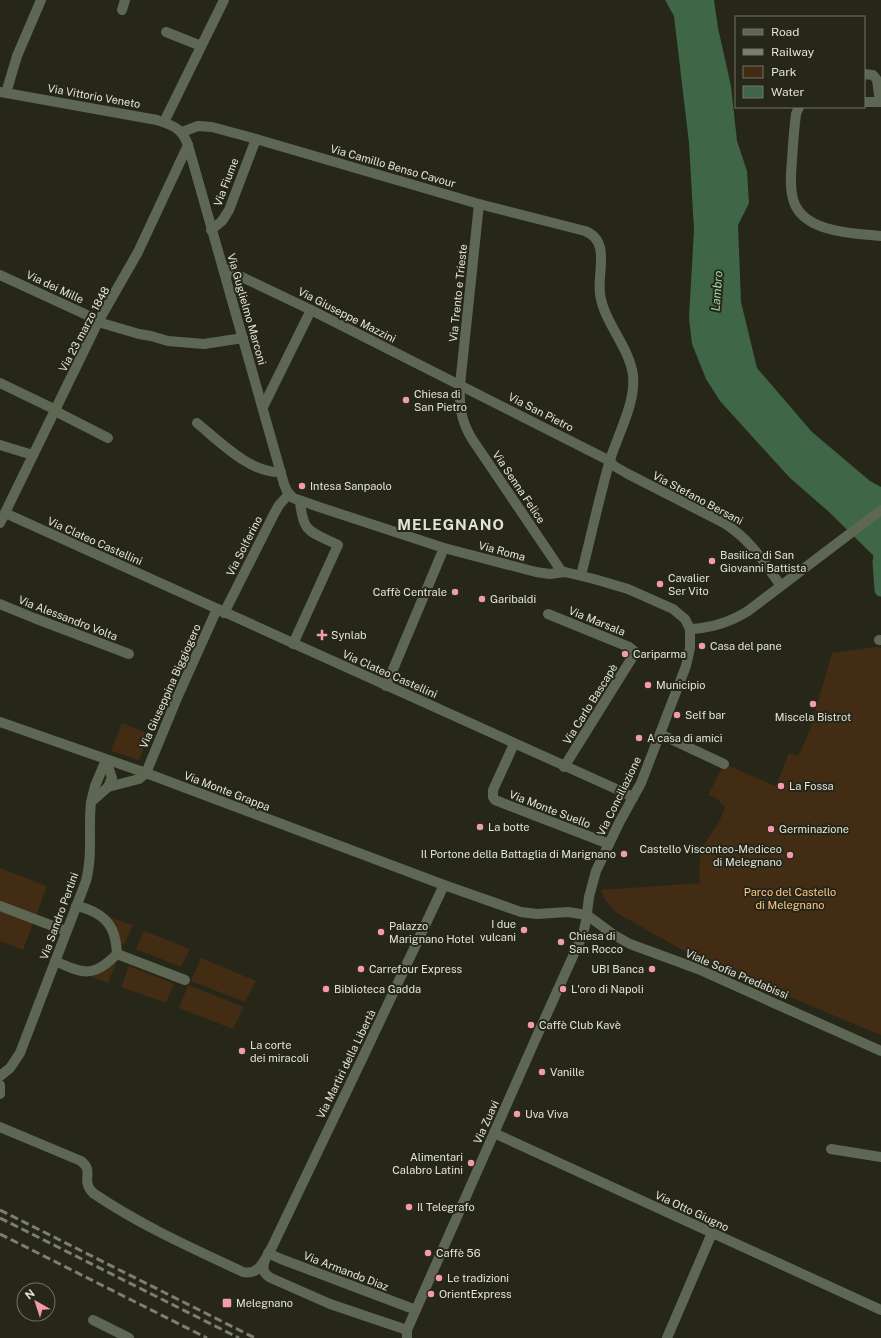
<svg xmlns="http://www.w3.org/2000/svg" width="881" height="1338" viewBox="0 0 881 1338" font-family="'Public Sans',sans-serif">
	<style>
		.green { fill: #422c13 }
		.water { fill: #3e6647 }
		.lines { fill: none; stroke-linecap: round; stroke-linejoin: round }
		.canal { stroke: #3e6647; stroke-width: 13 }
		.street { stroke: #5d6754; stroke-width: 10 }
		.rail { stroke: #7d7e72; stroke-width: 3; stroke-dasharray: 8 4; stroke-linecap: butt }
		.poi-dot { fill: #f39aab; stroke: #272719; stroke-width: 1.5 }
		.labels { text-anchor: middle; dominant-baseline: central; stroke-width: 4; stroke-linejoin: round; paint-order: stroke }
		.street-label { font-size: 11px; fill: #e2e3da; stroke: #272719 }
		.poi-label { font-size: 11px; fill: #e2e3da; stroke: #272719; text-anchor: start }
		.park-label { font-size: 11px; fill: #fcc589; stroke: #272719 }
		.water-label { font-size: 12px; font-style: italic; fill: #9adba7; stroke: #272719 }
		.district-label { font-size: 15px; font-weight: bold; letter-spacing: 1px; fill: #e2e3da; stroke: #272719 }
	</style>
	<rect width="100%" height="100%" fill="#272719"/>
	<g class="green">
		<path d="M877,647L881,648V1035L698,959L617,913L605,900L601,890L700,883L699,869L701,849L719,822L725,807L716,798L708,795L724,764L776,786L789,753L798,756L810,730L832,653Z"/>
		<path d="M122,723L149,734L139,760L111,751Z"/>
		<path d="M0,868L47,886L23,950L0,941Z"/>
		<path d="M95,913L133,925L124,945L116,942Z"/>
		<path d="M144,931L190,949L181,967L136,949Z"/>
		<path d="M201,958L256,981L245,1002L191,981Z"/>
		<path d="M110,961L116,963L108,983L77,971Z"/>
		<path d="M129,966L174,984L166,1003L121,987Z"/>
		<path d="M188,985L244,1007L233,1029L179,1008Z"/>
	</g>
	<path class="water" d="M665,0H714L718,28L731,86L737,141L747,171L749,203L738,225L741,302L757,368L812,432L870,481L881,487V563L828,511L790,478L720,401L706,379L692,344L689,318L694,230L689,143L674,16Z"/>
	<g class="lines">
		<path class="canal" d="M881,550L879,562L881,590"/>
		<g class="street">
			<path d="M122,10L125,0"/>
			<path d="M166,32L201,46"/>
			<path d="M864,74L873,75L877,80L880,102"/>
			<path d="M0,92L157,120C174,126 182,128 188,145L284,484L287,491L293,498L319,507L444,548L536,572L550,574L565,572L594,579L628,589L673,609L685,619L690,629V648L686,666L641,783L619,823L596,871L589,897L586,921L583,934L536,1038L407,1330V1338"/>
			<path d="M6,93L17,56L41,0"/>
			<path d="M864,102H881"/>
			<path d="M799,107L796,114C794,129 793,145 792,160C789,193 789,217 826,228C844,234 863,234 881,236"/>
			<path d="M164,122L224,0"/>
			<path d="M182,132L198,126L212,127L256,139L479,204L585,231C611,241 597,272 600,294C604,323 629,346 633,375C636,403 618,434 610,460C599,498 591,537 581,575"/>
			<path d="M479,204L460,385C459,406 461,421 472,439L562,572"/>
			<path d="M211,230L222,221L229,210L256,139"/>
			<path d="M223,268L311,310L610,461L614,466L628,474L724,523C751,540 763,561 781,586"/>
			<path d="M0,275L89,316L98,322L139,334L151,336L168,341L204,344L243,338"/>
			<path d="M0,383L56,410"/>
			<path d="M263,407L311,310"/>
			<path d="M55,411L108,438"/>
			<path d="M197,423C219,441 251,474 281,472"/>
			<path d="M0,445L33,455"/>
			<path d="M5,513L625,793L633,798"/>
			<path d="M0,523L98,322L138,252L188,145"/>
			<path d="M0,604L34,618L129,654"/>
			<path d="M224,613L274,514L279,505L289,494"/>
			<path d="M548,614L629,647L634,651L635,653L564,767"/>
			<path d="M690,629C711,628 729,623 748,611L881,510"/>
			<path d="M879,640H881"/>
			<path d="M293,644L338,545C310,531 303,534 300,501"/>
			<path d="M386,686L444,548"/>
			<path d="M0,722L146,773L444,885L521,912L537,914L568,912L587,915L614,935L630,944L698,969L881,1051"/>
			<path d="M660,734L724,764"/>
			<path d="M514,744L493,790V797L495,800L609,844"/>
			<path d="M108,787L139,779L146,773L177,698L217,609"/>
			<path d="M91,802L95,786L106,760"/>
			<path d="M0,906L66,931"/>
			<path d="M117,954L185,980"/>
			<path d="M55,961C84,974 93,978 117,954C116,935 112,921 94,912C88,909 83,907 76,906"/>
			<path d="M0,1076L10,1068L20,1053L86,881C93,855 88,828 91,802L108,787L112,778L106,760"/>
			<path d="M0,1085V1094"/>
			<path d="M0,1127L81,1161C95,1172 80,1180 93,1193C140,1225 192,1248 243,1272C260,1276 265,1258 272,1247L363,1057L444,885"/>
			<path d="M494,1133L881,1310"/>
			<path d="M831,1149L881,1157"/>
			<path d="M268,1253L281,1259L416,1310"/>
			<path d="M265,1260C262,1268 263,1274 271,1278L330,1304L407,1330"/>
			<path d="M93,1320L129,1338"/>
			<path d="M667,1338L712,1233"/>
		</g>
		<g class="rail">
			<path d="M0,1210L255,1338"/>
			<path d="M0,1218L239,1338"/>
			<path d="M0,1234L207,1338"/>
		</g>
	</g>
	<g class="poi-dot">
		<circle cx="406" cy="400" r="4"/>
		<circle cx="302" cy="486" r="4"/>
		<circle cx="712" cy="561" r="4"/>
		<circle cx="660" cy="584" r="4"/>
		<circle cx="455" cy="592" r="4"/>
		<circle cx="482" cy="599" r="4"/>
		<path d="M320 629h4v4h4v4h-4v4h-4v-4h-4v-4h4z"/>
		<circle cx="702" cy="646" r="4"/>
		<circle cx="625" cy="654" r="4"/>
		<circle cx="648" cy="685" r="4"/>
		<circle cx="813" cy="704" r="4"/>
		<circle cx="677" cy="715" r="4"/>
		<circle cx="639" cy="738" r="4"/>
		<circle cx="781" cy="786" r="4"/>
		<circle cx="480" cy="827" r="4"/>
		<circle cx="771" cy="829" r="4"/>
		<circle cx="624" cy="854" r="4"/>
		<circle cx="790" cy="855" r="4"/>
		<circle cx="524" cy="930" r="4"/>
		<circle cx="381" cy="932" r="4"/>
		<circle cx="561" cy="942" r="4"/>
		<circle cx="361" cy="969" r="4"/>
		<circle cx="652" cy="969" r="4"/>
		<circle cx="326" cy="989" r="4"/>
		<circle cx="563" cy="989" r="4"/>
		<circle cx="531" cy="1025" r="4"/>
		<circle cx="242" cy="1051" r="4"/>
		<circle cx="542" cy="1072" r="4"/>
		<circle cx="517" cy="1114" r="4"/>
		<circle cx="471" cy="1163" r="4"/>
		<circle cx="409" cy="1207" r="4"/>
		<circle cx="428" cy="1253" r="4"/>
		<circle cx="439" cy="1278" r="4"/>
		<circle cx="431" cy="1294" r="4"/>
		<rect x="222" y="1298" width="10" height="10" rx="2"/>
	</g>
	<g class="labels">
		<g class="street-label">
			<text transform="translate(94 96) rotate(10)">Via Vittorio Veneto</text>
			<text transform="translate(393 166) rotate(16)">Via Camillo Benso Cavour</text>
			<text transform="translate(226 182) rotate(-69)">Via Fiume</text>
			<text transform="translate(55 287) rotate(25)">Via dei Mille</text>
			<text transform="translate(458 293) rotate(-84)">Via Trento e Trieste</text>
			<text transform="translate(247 309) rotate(74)">Via Guglielmo Marconi</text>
			<text transform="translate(347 315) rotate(27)">Via Giuseppe Mazzini</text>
			<text transform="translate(84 329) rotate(-62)">Via 23 marzo 1848</text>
			<text transform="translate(541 412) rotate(27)">Via San Pietro</text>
			<text transform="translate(519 487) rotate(56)">Via Senna Felice</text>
			<text transform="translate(698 498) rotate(28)">Via Stefano Bersani</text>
			<text transform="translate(95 541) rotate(24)">Via Clateo Castellini</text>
			<text transform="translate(244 546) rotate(-63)">Via Solferino</text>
			<text transform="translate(502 551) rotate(15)">Via Roma</text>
			<text transform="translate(68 618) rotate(21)">Via Alessandro Volta</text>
			<text transform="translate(597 621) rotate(22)">Via Marsala</text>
			<text transform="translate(390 674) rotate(24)">Via Clateo Castellini</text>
			<text transform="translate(170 686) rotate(-66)">Via Giuseppina Biggiogero</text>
			<text transform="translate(590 704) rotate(-58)">Via Carlo Bascapè</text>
			<text transform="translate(227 791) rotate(21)">Via Monte Grappa</text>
			<text transform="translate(619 796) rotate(-64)">Via Conciliazione</text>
			<text transform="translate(550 809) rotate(21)">Via Monte Suello</text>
			<text transform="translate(59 916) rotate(-70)">Via Sandro Pertini</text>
			<text transform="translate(737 974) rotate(23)">Viale Sofia Predabissi</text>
			<text transform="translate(346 1064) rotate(-64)">Via Martiri della Libertà</text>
			<text transform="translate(486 1122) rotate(-66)">Via Zuavi</text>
			<text transform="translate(692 1211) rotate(25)">Via Otto Giugno</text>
			<text transform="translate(346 1271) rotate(21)">Via Armando Diaz</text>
		</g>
		<g class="poi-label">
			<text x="414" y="394">Chiesa di<tspan x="414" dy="13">San Pietro</tspan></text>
			<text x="310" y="486">Intesa Sanpaolo</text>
			<text x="720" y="555">Basilica di San<tspan x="720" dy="13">Giovanni Battista</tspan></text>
			<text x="668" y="578">Cavalier<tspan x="668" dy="13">Ser Vito</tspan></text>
			<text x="447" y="592" text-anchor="end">Caffè Centrale</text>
			<text x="490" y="599">Garibaldi</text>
			<text x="331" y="635">Synlab</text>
			<text x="710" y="646">Casa del pane</text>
			<text x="633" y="654">Cariparma</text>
			<text x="656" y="685">Municipio</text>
			<text x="685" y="715">Self bar</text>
			<text x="813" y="717" text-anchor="middle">Miscela Bistrot</text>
			<text x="647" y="738">A casa di amici</text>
			<text x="789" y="786">La Fossa</text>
			<text x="488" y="827">La botte</text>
			<text x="779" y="829">Germinazione</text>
			<text x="782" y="849" text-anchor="end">Castello Visconteo-Mediceo<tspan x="782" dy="13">di Melegnano</tspan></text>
			<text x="616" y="854" text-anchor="end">Il Portone della Battaglia di Marignano</text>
			<text x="516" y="924" text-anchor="end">I due<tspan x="516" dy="13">vulcani</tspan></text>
			<text x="389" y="926">Palazzo<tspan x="389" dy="13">Marignano Hotel</tspan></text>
			<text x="569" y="936">Chiesa di<tspan x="569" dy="13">San Rocco</tspan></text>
			<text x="369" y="969">Carrefour Express</text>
			<text x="644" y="969" text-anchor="end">UBI Banca</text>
			<text x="334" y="989">Biblioteca Gadda</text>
			<text x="571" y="989">L'oro di Napoli</text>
			<text x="539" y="1025">Caffè Club Kavè</text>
			<text x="250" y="1045">La corte<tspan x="250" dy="13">dei miracoli</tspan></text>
			<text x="550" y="1072">Vanille</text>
			<text x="525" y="1114">Uva Viva</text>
			<text x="463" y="1157" text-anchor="end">Alimentari<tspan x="463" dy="13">Calabro Latini</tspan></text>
			<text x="417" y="1207">Il Telegrafo</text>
			<text x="436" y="1253">Caffè 56</text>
			<text x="447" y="1278">Le tradizioni</text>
			<text x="439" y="1294">OrientExpress</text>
			<text x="236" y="1303">Melegnano</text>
		</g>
		<g class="park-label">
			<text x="790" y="892">Parco del Castello<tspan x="790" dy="13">di Melegnano</tspan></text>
		</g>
		<g class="water-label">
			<text transform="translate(717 291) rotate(-86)">Lambro</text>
		</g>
		<g class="district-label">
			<text x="451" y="524">MELEGNANO</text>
		</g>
	</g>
	<rect x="735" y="16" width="130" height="92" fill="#272719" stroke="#727266"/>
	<rect x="743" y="29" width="20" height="6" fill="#5d6754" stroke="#727266"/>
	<text x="771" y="36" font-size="12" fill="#e2e3da">Road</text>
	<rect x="743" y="49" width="20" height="6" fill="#7d7e72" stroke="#727266"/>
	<text x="771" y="56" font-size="12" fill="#e2e3da">Railway</text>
	<rect x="743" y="66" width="20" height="12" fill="#422c13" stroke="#727266"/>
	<text x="771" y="76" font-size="12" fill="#e2e3da">Park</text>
	<rect x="743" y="86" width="20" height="12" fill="#3e6647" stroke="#727266"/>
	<text x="771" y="96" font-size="12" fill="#e2e3da">Water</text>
	<g transform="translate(36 1302) rotate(321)"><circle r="19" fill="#272719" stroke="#727266"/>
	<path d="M0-3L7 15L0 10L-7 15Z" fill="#f39aab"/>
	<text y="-6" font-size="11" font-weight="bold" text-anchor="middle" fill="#e2e3da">N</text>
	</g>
</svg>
